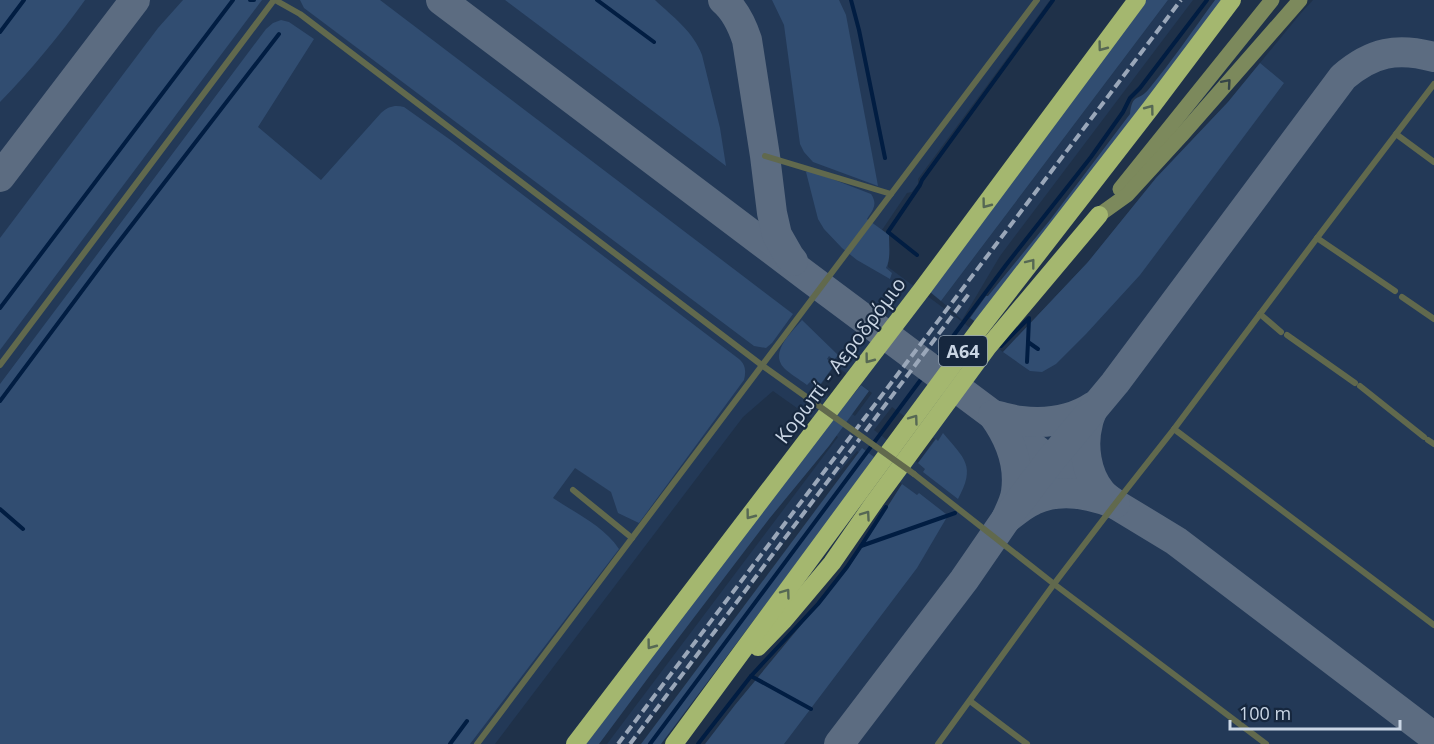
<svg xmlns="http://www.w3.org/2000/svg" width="1434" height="744" viewBox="0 0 1434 744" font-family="'Open Sans',sans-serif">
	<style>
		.built { fill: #233957; fill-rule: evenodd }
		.green { fill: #314d71 }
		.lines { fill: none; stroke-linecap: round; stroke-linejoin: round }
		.stream { stroke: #011d42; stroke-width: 4 }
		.taxiway { stroke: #5c6c81; stroke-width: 30 }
		.lane { stroke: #61694d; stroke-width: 6 }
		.secondary { stroke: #7c895c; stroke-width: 15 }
		.highway { stroke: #a4b76f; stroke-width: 18 }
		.rail { stroke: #9aa7b9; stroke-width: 4; stroke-dasharray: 9 4.5; stroke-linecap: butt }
		.lane-bridge { stroke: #61694d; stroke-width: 6 }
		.oneway { stroke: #566854 }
		.oneway2 { stroke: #354447 }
		.labels { text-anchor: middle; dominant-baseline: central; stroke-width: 4.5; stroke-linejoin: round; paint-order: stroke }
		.shield { fill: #16273e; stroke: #94a2b3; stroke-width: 1.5 }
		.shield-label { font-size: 18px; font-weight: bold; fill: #cad6e5 }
		.street-label { font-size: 20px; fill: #cad6e5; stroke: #16273e }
	</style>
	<rect width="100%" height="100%" fill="#1f3149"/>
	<g class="built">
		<path d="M0,0H1050L918,179V184L912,192L907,193L882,230L889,235L888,267L1003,352L1088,262L1156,178L1228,102L1301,13L1313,0H1434V744H734L784,678L902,484L857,451L820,495L632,744H607L838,437L773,391L743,417L495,744H0ZM835,365L872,393L855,416L818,389ZM892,407L935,439L918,463L874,430Z"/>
		<path d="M1168,0H1193L1000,256L962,320L941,301Z"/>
	</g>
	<g class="green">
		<path d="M0,0H85C59,36 31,70 0,102Z"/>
		<path d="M183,0H262L0,350V238L158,28Z"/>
		<path d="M300,0H380L793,314L772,343L766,348L754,346L304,8Z"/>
		<path d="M505,0H655C673,17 693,31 702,55L720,128L726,166Z"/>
		<path d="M772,0H839L846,15L878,186L813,162L804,152L800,144L784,25Z"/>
		<path d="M1146,0H1168L941,301L930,292L1078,89Z"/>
		<path d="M1215,0H1224L976,322L970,318L986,296H988L1050,220L1130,114C1132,93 1139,101 1148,90C1172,61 1193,30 1215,0Z"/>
		<path d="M281,20L289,22L314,39L258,127L321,180L381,113C389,106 395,105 404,107L452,141L739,359C746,365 746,372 744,380L639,523L618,513L611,492L575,468L553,498C575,513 604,526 619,549L470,744H0V384L266,29L273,23Z"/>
		<path d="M1260,63L1284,83L1140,275L1086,334L1056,364L1042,372L1030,371L1003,352L1088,262L1156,178L1228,102Z"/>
		<path d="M809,170L871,194C878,204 873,210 867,219L889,235C889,246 891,259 886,268L892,273L890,279L857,260L842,248L824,229L818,219L806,172Z"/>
		<path d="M802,320L838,355L834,360L829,356L827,359L835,364L817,389L810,382L807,385C799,379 790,374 784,368C769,352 792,332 802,320Z"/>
		<path d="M861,385L869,391L829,446L769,519L651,674L599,744H586L809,448Z"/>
		<path d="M943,433C965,459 976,466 958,499L923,472L925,469L918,463L936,439L938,441Z"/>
		<path d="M862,448L874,457L839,507L661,744H641Z"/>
		<path d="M902,484L917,495L919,493L946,514L947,517L917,568L784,744H705L735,705L849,567Z"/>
	</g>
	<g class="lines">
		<g class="stream">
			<path d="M250,0H254"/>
			<path d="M597,0L654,42"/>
			<path d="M851,0L859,30L885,158"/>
			<path d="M0,32L24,0"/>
			<path d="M917,255L888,232L920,185L922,180L1053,0"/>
			<path d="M0,308L233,0"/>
			<path d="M1001,346L1029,318L1028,342"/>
			<path d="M1027,362L1028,342L1038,349"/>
			<path d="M0,401L111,252L279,34"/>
			<path d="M886,507L861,546L955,513"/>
			<path d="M0,509L23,529"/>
			<path d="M751,676L811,709"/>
			<path d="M450,744L467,721"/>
			<path d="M650,744L1006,265L1091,157L1123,112L1130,98L1140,88L1207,0"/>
			<path d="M698,744L751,676L818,604L847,567L861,546"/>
		</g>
		<g class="taxiway">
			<path d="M441,0L808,277L993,415L1050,461L1115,504L1176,541L1434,737"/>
			<path d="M723,0C735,10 742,25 747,40L765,156L772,213L777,235L789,256L793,261"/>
			<path d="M0,177L135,0"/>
			<path d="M1094,406C1092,412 1089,417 1088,423C1082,445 1086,474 1101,492C1104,496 1110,500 1115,504C1090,494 1060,488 1034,500C1024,504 1015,512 1006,519C1010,510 1015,501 1016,492C1020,464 1009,437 993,415C1003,417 1012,420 1021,421C1047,424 1073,420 1094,406Z"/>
			<path d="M839,744L964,580L1006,519L1050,461L1115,383L1343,77C1372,52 1397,47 1434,57"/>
		</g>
		<g class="lane">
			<path d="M275,0L300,14L763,366L812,401"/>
			<path d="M1396,134L1434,162"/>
			<path d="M891,194L1037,0"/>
			<path d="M1317,238L1434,84"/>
			<path d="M1402,297L1434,319"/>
			<path d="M1260,314L1281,332"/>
			<path d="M1287,335L1355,383"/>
			<path d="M0,365L274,0"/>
			<path d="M1360,386L1424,437"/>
			<path d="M1174,429L1434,625"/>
			<path d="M1428,440L1434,444"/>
			<path d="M914,474L1054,584L1266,744"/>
			<path d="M573,490L632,538"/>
			<path d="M970,701L1027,744"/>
			<path d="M477,744L891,194L765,156"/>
			<path d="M938,744L1054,584L1115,504L1174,429L1317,238L1395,291"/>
		</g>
		<g class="secondary">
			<path d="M1120,189L1272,0"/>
			<path d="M1099,215L1127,195L1181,136L1300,0"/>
		</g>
		<g class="highway">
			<path d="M758,647L784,620L832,563L875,501L988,347L1099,215"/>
			<path d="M575,744L923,288L1137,0"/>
			<path d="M674,744L981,327L1150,109L1232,0"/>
		</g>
		<g class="rail">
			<path d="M618,744L1181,0"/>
			<path d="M630,744L971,291"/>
		</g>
		<path class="lane-bridge" d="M812,401L914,474"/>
	</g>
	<defs><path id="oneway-chevron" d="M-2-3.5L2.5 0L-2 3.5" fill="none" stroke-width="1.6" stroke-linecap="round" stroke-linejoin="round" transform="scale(1.5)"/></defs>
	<g class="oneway">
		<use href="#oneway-chevron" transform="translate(1102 47) rotate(127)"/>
		<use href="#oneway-chevron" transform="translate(1150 109) rotate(-53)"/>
		<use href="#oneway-chevron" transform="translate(986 204) rotate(127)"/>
		<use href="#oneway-chevron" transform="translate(1031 263) rotate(-52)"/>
		<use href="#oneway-chevron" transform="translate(869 359) rotate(127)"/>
		<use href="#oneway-chevron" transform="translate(914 419) rotate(-54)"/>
		<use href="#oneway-chevron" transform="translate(750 515) rotate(127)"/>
		<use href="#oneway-chevron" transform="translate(866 515) rotate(-55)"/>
		<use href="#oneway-chevron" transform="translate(786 593) rotate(-54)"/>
		<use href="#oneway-chevron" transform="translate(651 645) rotate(127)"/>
	</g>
	<use class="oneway2" href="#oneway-chevron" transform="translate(1227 83) rotate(-49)"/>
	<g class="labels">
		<rect class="shield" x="939" y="336" width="48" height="30" rx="4.5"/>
		<g class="shield-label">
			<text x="963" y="351">Α64</text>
		</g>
		<g class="street-label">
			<text transform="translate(840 360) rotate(-53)">Κορωπί - Αεροδρόμιο</text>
		</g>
	</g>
	<path d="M1230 720v9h170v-9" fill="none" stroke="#cad6e5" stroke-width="3"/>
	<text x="1239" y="720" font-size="18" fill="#cad6e5" stroke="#16273e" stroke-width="4.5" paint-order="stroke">100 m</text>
</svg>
